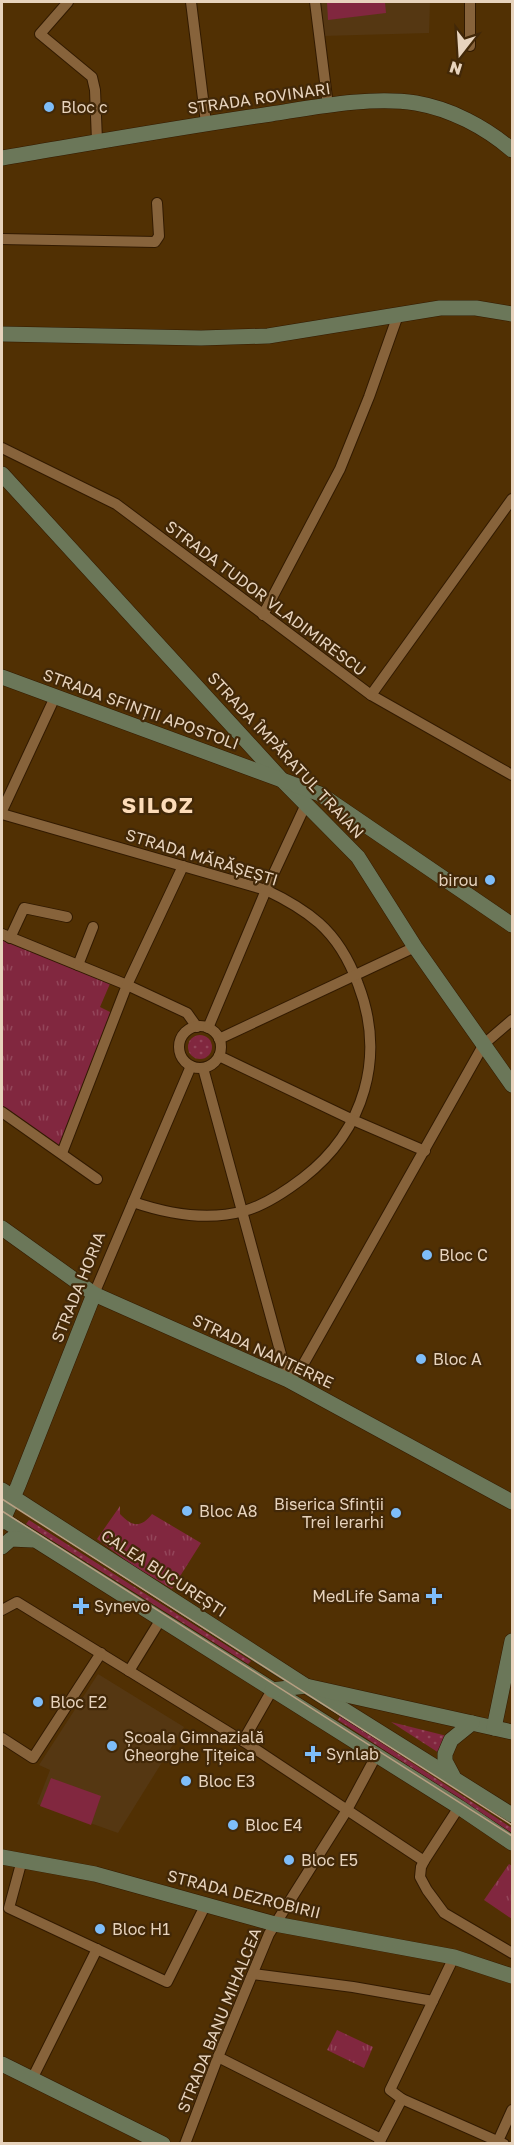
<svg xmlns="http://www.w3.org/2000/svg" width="514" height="2145" viewBox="0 0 514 2145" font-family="'Golos Text',sans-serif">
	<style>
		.built { fill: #553712 }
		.grass { fill: url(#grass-dots) }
		.park { fill: url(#park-tufts) }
		.garden { fill: #81273f }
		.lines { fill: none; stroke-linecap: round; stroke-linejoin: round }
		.street-casing { stroke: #321a00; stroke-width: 12 }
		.secondary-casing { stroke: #321a00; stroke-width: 16 }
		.street { stroke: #87633b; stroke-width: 10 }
		.secondary { stroke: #6b7759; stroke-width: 15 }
		.tram { stroke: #b79f82; stroke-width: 1.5 }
		.poi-dot { fill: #7ebdf9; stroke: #422808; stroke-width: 2 }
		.labels { text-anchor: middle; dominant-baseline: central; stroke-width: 4.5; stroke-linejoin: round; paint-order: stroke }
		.street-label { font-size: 16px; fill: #e7d3bd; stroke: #422808 }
		.poi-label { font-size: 16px; fill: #e7d3bd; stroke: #422808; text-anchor: start }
		.district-label { font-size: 22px; font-weight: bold; letter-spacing: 1.5px; fill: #fddcb9; stroke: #422808 }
	</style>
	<defs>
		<pattern id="grass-dots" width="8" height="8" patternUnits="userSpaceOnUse" patternTransform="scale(1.5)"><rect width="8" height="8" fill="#81273f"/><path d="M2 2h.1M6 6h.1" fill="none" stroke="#934559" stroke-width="1.8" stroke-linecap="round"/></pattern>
		<pattern id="park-tufts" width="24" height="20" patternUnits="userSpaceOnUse" patternTransform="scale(1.5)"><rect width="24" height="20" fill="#81273f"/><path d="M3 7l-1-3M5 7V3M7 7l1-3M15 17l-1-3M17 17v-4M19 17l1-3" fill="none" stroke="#934559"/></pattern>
	</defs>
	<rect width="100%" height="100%" fill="#513003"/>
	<g class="built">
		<path d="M319,2H430L429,33L323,36Z"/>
		<path d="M98,1674L184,1727L118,1833L37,1804L50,1770L39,1765Z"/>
	</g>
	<g class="grass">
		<circle cx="200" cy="1047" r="12"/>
		<path d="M29,1520L251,1661L248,1664L26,1524Z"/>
		<path d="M340,1716L512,1828V1833L338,1720Z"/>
		<path d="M391,1722L447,1736L439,1753Z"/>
	</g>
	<g class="park">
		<path d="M2,934L112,979L100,1007L116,1015L62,1153L2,1112Z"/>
		<path d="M120,1506V1514C132,1527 141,1528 152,1514L201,1543L172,1589L132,1565L97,1539Z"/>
		<path d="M509,1864L512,1866V1919L484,1900Z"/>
		<path d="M337,2030L373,2047L364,2068L327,2050Z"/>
	</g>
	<g class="garden">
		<path d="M327,2H385L386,13L328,20Z"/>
		<path d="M51,1778L101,1796L91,1825L40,1806Z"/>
	</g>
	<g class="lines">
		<g class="street-casing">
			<g id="street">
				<path d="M68,2L40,34L92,77L95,90L97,141"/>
				<path d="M191,2L206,123"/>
				<path d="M315,2L328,106"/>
				<path d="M470,2V46"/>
				<path d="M2,239L155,242L159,236L157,203"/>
				<path d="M2,448L116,504L371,695L512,775"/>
				<path d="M263,615L340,469L369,397L398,315"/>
				<path d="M371,695L512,499"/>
				<path d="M2,811L55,697"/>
				<path d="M2,814L266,890C285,899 303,909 319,923C337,939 350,962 358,984C386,1056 365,1130 303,1178C286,1191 266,1205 244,1211C208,1221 168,1214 133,1202"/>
				<path d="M2,934L127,985L187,1013L197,1027"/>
				<path d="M10,938L24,908L67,917"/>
				<path d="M78,965L93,927"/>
				<circle cx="200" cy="1047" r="21"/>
				<path d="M208,1028L266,890L306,804"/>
				<path d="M219,1039L415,947"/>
				<path d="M219,1056L353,1120L425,1151"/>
				<path d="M203,1068L288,1380"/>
				<path d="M2,1112L97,1179"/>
				<path d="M62,1153L127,985L183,866"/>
				<path d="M94,1294L191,1066"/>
				<path d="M288,1380L304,1363L484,1044L512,1020"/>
				<path d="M2,1610L17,1602L243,1741L424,1861L459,1807"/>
				<path d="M129,1671L161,1619"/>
				<path d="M2,1738L33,1758L101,1653"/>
				<path d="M243,1741L272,1690"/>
				<path d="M22,1860L9,1908L167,1982L206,1904"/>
				<path d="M424,1861L421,1867L420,1877L427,1890L444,1913L512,1953"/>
				<path d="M253,1974L353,1987L433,2001"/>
				<path d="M218,2057L381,2139"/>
				<path d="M32,2079L97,1949"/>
				<path d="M402,2099L390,2090L454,1957"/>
				<path d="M498,2141L512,2110"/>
				<path d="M379,2143L402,2099L504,2144"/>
				<path d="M185,2144L218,2057L269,1934L347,1810L376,1756"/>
			</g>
		</g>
		<g class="secondary-casing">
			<g id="secondary">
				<path d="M2,158C91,143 181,127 271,114C316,107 371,96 416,103C451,109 485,127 512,150"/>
				<path d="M2,334L201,338L268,336L440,308H476L512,314"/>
				<path d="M2,474L282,780L358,857L415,947L512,1085"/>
				<path d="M2,677L320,794L512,925"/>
				<path d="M2,1228L94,1294L288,1380L512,1502"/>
				<path d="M2,1490L306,1686L512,1815"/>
				<path d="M2,1519L459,1807L512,1843"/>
				<path d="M2,1522L18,1486L94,1294"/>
				<path d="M2,1547L11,1539L32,1540"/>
				<path d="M272,1690L306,1686L512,1732"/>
				<path d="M494,1728L512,1641"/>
				<path d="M453,1776L445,1761V1754L451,1740L472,1723"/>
				<path d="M2,1857L95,1874L275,1924L454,1957L512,1976"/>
				<path d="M2,2064L163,2144"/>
			</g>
		</g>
		<use href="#street" class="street"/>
		<use href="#secondary" class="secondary"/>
		<g class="tram">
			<path d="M2,1499L512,1825"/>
			<path d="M2,1511L512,1836"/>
		</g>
	</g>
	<g class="poi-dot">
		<circle cx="49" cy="107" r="6"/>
		<circle cx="490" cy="880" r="6"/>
		<circle cx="427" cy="1255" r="6"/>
		<circle cx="421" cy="1359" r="6"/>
		<circle cx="187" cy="1511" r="6"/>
		<circle cx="396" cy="1513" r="6"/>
		<path d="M431 1587h6v6h6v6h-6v6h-6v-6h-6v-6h6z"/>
		<path d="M78 1597h6v6h6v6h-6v6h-6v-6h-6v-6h6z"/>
		<circle cx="38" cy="1702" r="6"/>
		<circle cx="112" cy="1746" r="6"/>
		<path d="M310 1745h6v6h6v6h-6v6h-6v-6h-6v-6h6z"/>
		<circle cx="186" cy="1781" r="6"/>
		<circle cx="233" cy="1825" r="6"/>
		<circle cx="289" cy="1860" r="6"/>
		<circle cx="100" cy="1929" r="6"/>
	</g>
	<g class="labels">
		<g class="street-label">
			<text transform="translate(259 98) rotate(-8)">STRADA ROVINARI</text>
			<text transform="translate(266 598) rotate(37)">STRADA TUDOR VLADIMIRESCU</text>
			<text transform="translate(141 709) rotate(20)">STRADA SFINȚII APOSTOLI</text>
			<text transform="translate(286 755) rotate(47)">STRADA ÎMPĂRATUL TRAIAN</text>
			<text transform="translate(202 857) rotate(17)">STRADA MĂRĂȘEȘTI</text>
			<text transform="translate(78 1287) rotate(-68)">STRADA HORIA</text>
			<text transform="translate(263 1351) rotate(25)">STRADA NANTERRE</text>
			<text transform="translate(164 1573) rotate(33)">CALEA BUCUREȘTI</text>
			<text transform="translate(244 1894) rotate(14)">STRADA DEZROBIRII</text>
			<text transform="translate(219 2020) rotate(-68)">STRADA BANU MIHALCEA</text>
		</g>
		<g class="poi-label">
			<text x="61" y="107">Bloc c</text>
			<text x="478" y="880" text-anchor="end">birou</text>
			<text x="439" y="1255">Bloc C</text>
			<text x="433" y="1359">Bloc A</text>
			<text x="384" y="1504" text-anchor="end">Biserica Sfinții<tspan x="384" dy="18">Trei Ierarhi</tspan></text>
			<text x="199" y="1511">Bloc A8</text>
			<text x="420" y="1596" text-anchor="end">MedLife Sama</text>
			<text x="94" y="1606">Synevo</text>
			<text x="50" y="1702">Bloc E2</text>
			<text x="124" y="1737">Școala Gimnazială<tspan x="124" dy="18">Gheorghe Țițeica</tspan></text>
			<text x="326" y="1754">Synlab</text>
			<text x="198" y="1781">Bloc E3</text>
			<text x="245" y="1825">Bloc E4</text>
			<text x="301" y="1860">Bloc E5</text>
			<text x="112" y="1929">Bloc H1</text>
		</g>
		<g class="district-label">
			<text x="158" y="804">SILOZ</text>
		</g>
	</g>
	<rect width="514" height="2145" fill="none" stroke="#e7d3bd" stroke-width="6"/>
	<g transform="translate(460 54) rotate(197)" stroke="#422808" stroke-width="4.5" paint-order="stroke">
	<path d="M0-4.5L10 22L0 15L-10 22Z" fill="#e7d3bd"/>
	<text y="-9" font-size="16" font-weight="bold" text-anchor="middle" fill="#e7d3bd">N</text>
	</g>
</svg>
